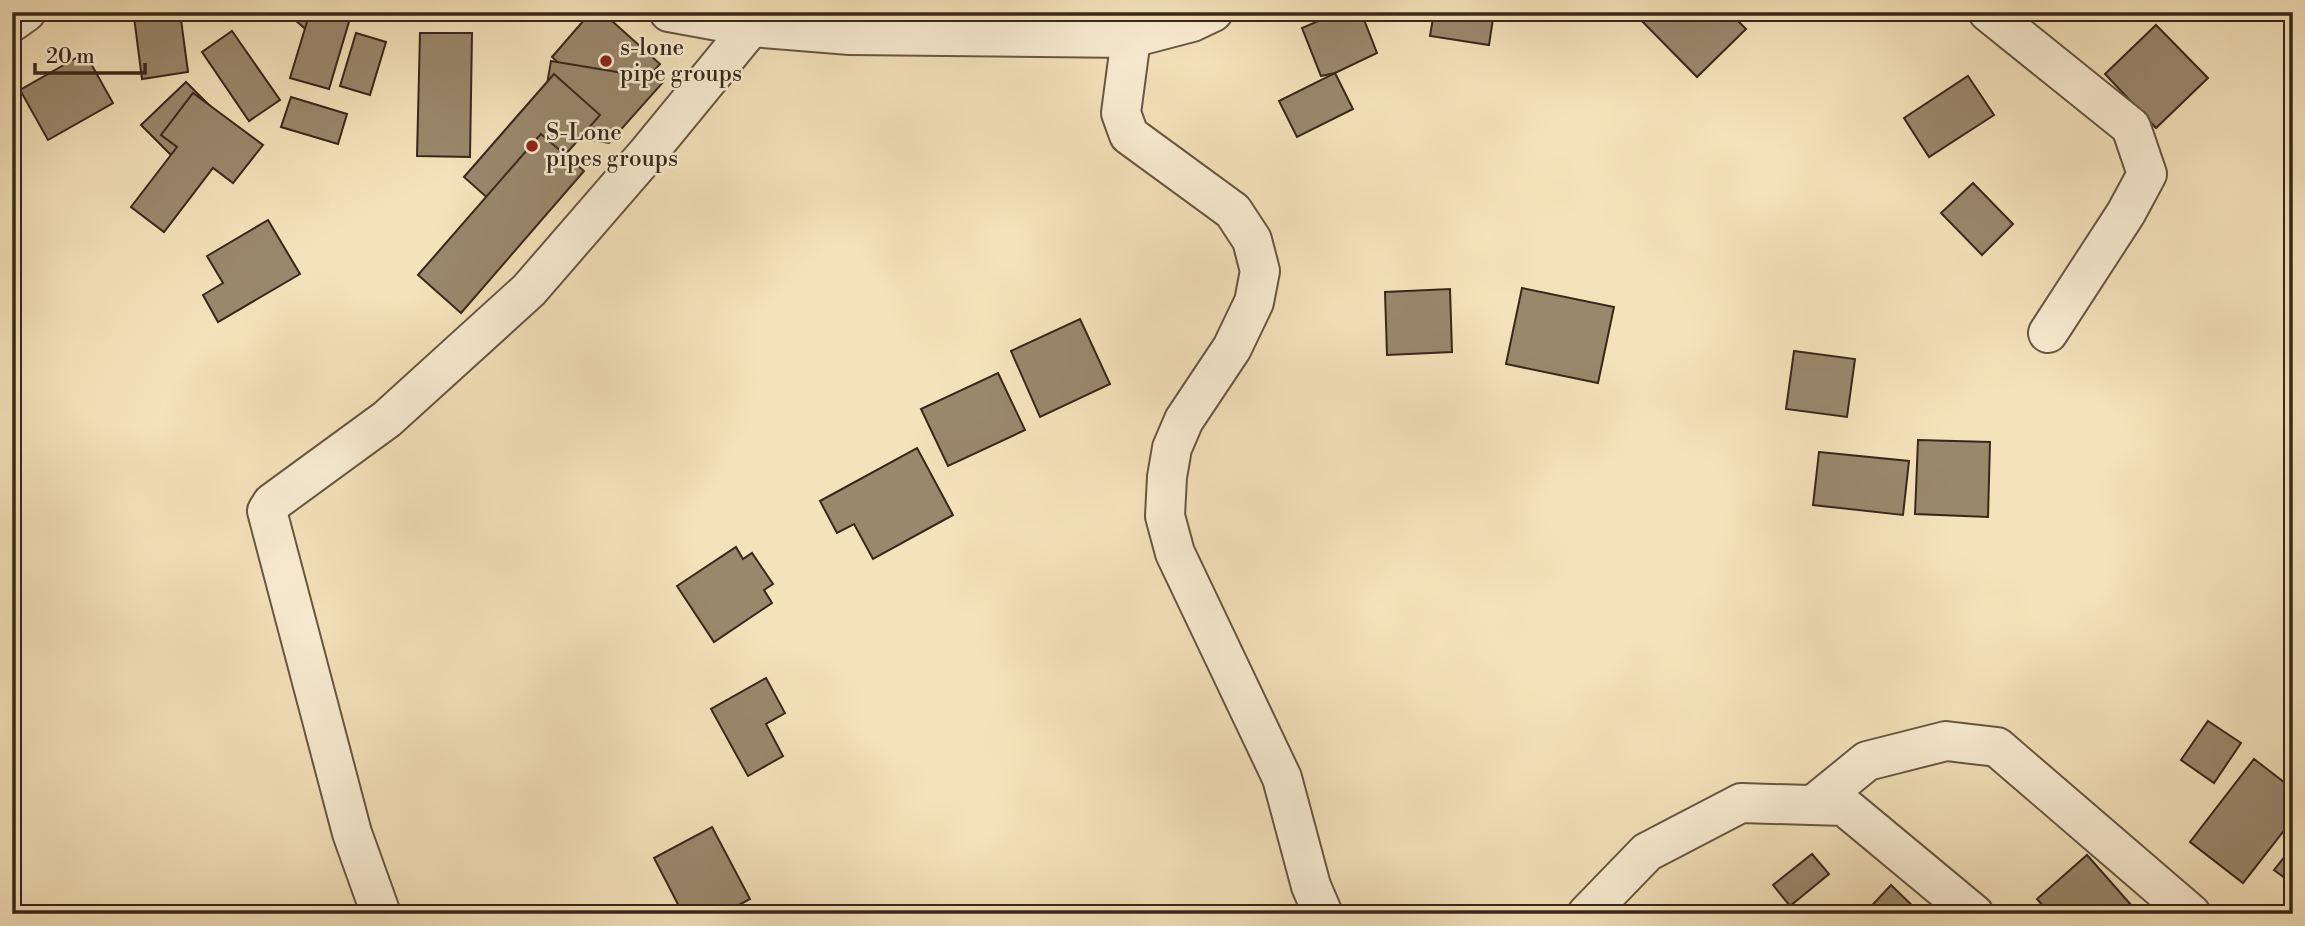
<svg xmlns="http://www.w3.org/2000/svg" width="2305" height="926" viewBox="0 0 2305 926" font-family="'Libre Bodoni',serif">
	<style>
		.building { fill: #9a886d; stroke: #38271a; stroke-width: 2 }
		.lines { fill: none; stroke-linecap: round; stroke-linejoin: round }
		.minor-casing { stroke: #675642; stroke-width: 42 }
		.minor { stroke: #f8ecd2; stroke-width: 38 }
		.poi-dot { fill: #8f2418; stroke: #f8ecd2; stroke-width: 2.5 }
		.labels { text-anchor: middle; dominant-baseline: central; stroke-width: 5; stroke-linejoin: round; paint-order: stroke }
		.poi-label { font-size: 23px; fill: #38271a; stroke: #f8ecd2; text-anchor: start }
	</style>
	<rect width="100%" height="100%" fill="#f4e2ba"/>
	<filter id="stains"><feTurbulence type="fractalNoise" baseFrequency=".00286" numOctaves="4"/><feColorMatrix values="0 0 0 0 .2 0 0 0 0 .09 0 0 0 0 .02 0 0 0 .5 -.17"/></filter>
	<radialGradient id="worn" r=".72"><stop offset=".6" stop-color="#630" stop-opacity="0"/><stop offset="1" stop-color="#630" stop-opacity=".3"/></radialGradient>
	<g class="building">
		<path d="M166,12H180L188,72L142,79L134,17Z"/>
		<path d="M299,12H355L325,46L294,19Z"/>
		<path d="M310,12H343L351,15L329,89L290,78Z"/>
		<path d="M591,12H602L660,64L616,114L552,57Z"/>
		<path d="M1339,12H1361L1377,53L1335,73L1321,76L1302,28Z"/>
		<path d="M1434,12H1494L1489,45L1430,36Z"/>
		<path d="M1633,12H1692L1699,19L1706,12H1729L1746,29L1697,77Z"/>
		<path d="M2156,25L2208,78L2156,128L2105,74Z"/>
		<path d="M232,31L280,100L249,121L202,52Z"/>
		<path d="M356,33L386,42L370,95L340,86Z"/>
		<path d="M420,33H472L470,157L417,156Z"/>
		<path d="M85,53L113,103L48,140L20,90Z"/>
		<path d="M551,61L665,80L609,143L539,131Z"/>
		<path d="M1335,73L1353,109L1297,137L1279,101Z"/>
		<path d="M554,74L600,115L510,218L464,177Z"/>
		<path d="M1968,76L1994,115L1929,157L1904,118Z"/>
		<path d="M186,82L238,134L193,177L141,125Z"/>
		<path d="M193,93L263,145L233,183L213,168L164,232L131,207L177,147L161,135Z"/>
		<path d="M291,97L347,114L338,144L281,127Z"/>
		<path d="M541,134L584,171L461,313L418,275Z"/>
		<path d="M1973,183L2013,224L1982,255L1941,213Z"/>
		<path d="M268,220L300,274L218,322L203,295L223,283L207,256Z"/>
		<path d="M1522,288L1614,307L1598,383L1506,364Z"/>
		<path d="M1450,289L1452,352L1387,355L1385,292Z"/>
		<path d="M1080,319L1110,384L1040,417L1011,351Z"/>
		<path d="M1794,351L1855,359L1847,417L1786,409Z"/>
		<path d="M998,373L1025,430L948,466L921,409Z"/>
		<path d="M1918,440L1990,442L1988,517L1915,514Z"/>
		<path d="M917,448L953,515L873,559L854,524L837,533L820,501Z"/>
		<path d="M1819,452L1909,461L1903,515L1813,505Z"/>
		<path d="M736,547L743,559L752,553L773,584L764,590L772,603L714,642L677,586Z"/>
		<path d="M766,678L785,713L766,724L783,756L748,776L711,709Z"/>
		<path d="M2208,721L2241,743L2214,783L2181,760Z"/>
		<path d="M2254,759L2293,789V819L2243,883L2190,842Z"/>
		<path d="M712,827L750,899L722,914H683L654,858Z"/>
		<path d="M2293,846V884L2274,870Z"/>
		<path d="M1812,854L1829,874L1790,906L1773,885Z"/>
		<path d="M2087,855L2132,906L2124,914H2050L2037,899Z"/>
		<path d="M1891,885L1921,914H1864Z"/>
	</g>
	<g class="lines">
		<g class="minor-casing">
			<g id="minor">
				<path d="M669,12L751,27L850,35L1131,38L1192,22L1213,12"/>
				<path d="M1988,12L2131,127L2147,174L2126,213L2048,333"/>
				<path d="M12,22L26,12"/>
				<path d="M1131,38L1121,113L1129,135L1233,211L1252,240L1260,271L1254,302L1232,348L1184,420L1172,448L1167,477L1165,516L1175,553L1282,778L1311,886L1323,914"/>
				<path d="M1813,805L1867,761L1946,741L1997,747L2191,914"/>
				<path d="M381,914L352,833L267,511L272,503L387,419L529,290L646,155L751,27"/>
				<path d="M1587,914L1647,852L1741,803L1844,806L1974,914"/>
			</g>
		</g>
		<use href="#minor" class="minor"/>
	</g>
	<g class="poi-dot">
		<circle cx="606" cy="61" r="7"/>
		<circle cx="532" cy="146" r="7"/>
	</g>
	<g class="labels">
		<g class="poi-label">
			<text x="620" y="48">s-lone<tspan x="620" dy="26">pipe groups</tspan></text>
			<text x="546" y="133">S-Lone<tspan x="546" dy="26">pipes groups</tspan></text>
		</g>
	</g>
	<rect width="2305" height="926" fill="none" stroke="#f4e2ba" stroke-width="42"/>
	<rect x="14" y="14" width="2277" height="898" fill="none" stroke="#38271a" stroke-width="3.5"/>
	<rect x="21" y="21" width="2263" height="884" fill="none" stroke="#38271a" stroke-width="2"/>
	<path d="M35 63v10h110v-10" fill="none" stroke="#38271a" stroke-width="3.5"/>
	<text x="46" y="63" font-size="21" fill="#38271a" stroke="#f8ecd2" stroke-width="5" paint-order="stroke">20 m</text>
	<rect width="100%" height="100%" filter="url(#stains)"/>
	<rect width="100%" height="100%" fill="url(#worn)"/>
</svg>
